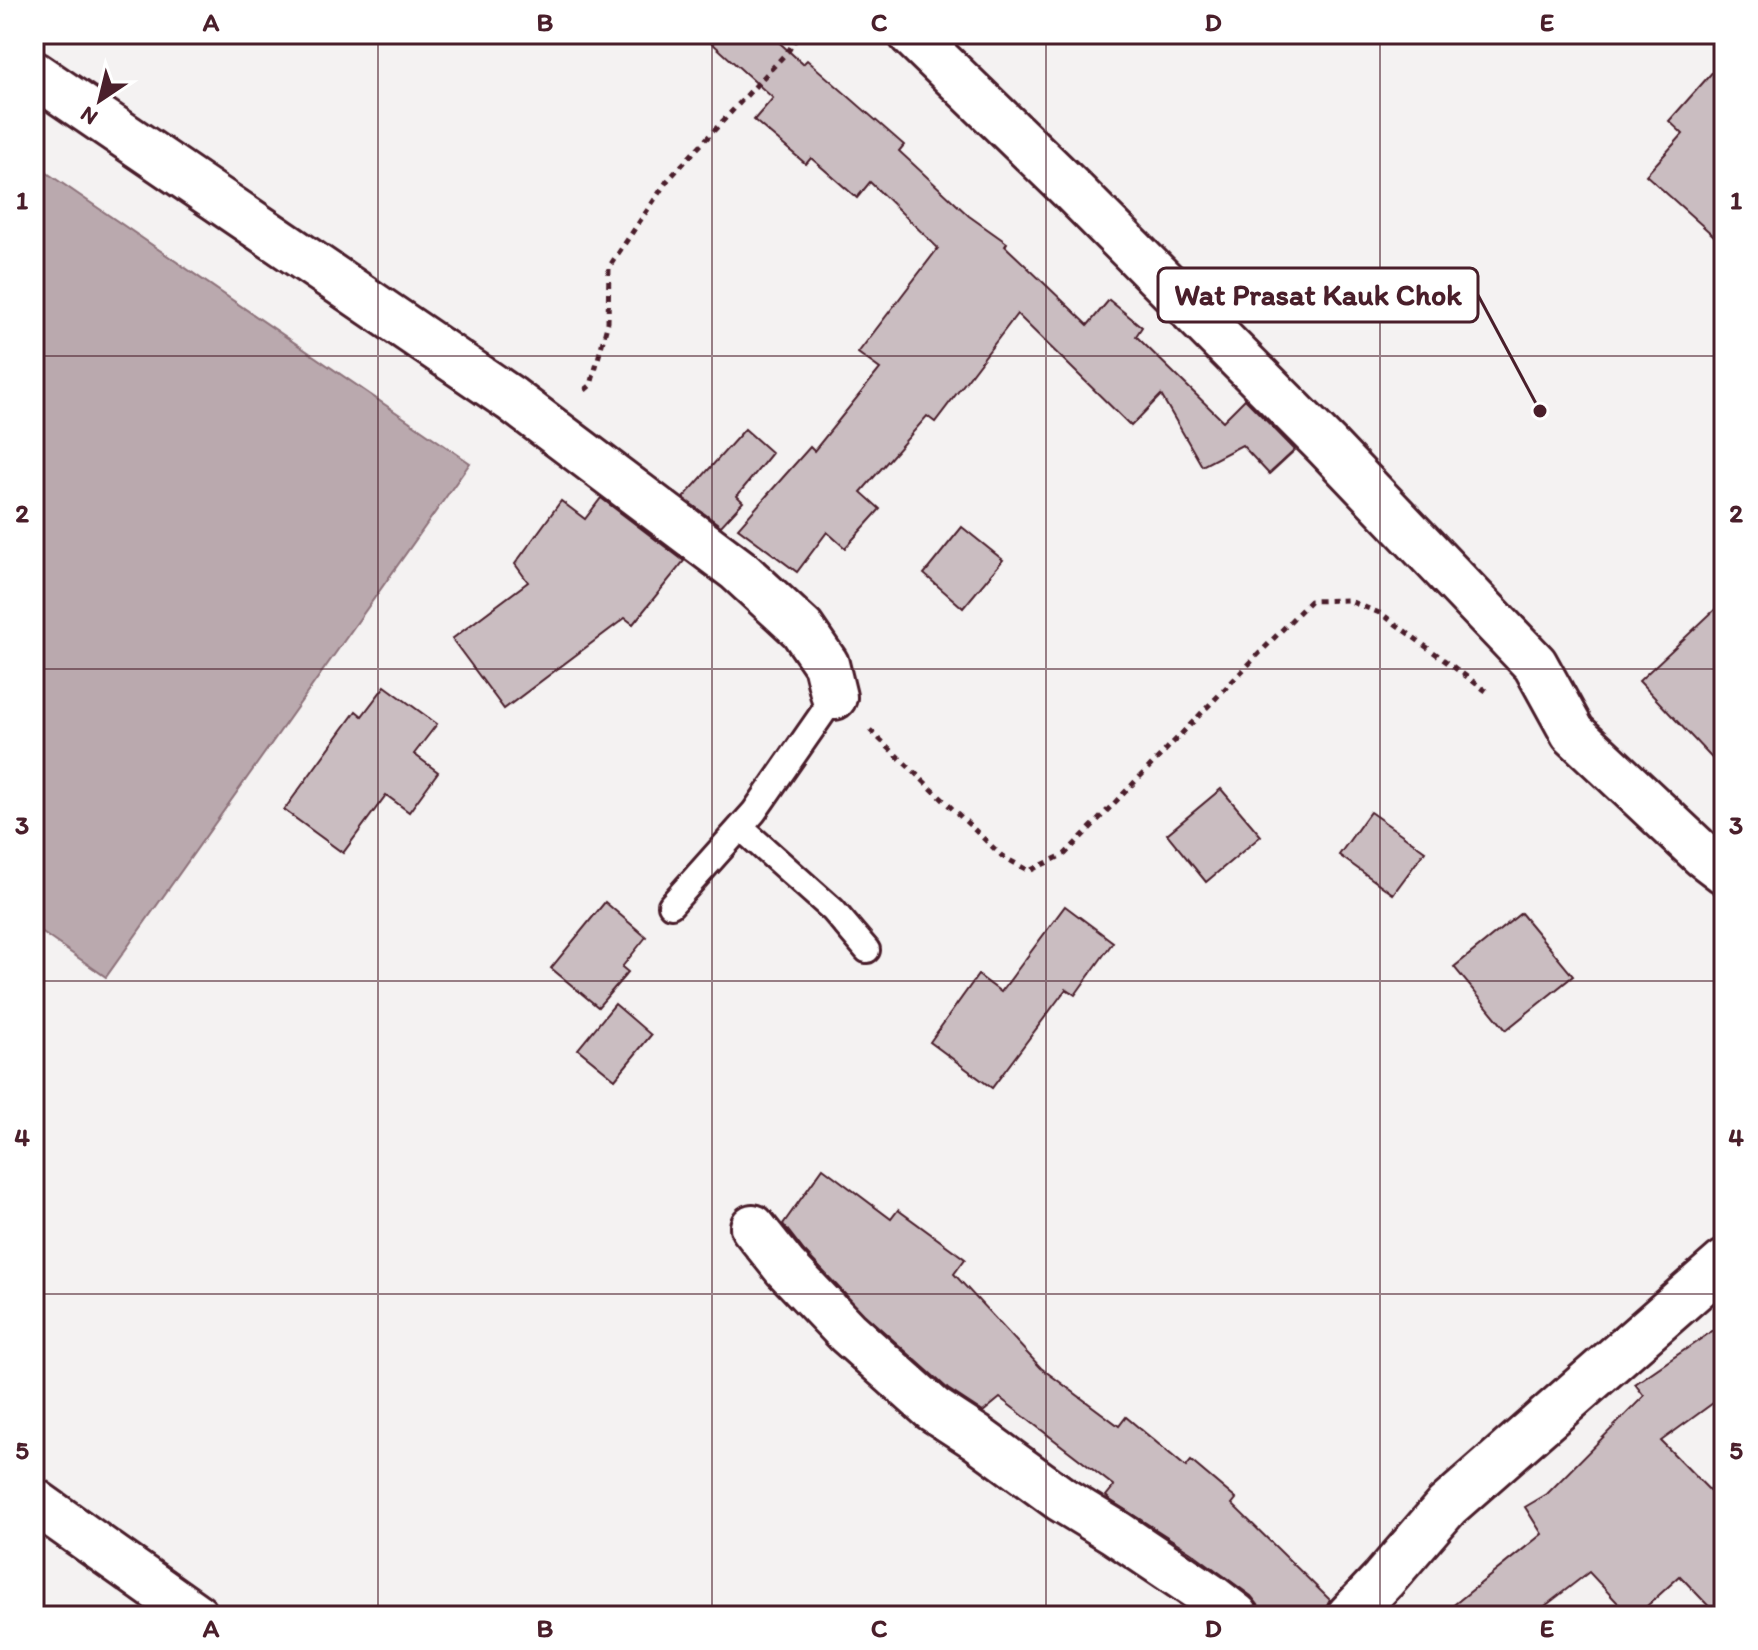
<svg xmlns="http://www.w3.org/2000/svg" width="1758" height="1650" viewBox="0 0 1758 1650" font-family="Itim,sans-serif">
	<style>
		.water { fill: #baa9ae; stroke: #8d727a; stroke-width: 2 }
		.building { fill: #cabdc1; stroke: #4a1f2b; stroke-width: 2 }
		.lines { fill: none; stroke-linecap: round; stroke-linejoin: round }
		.service-casing { stroke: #4a1f2b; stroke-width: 30 }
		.minor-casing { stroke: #4a1f2b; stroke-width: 50 }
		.path { stroke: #4a1f2b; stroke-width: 5; stroke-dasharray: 6 6; stroke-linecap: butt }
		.service { stroke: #fff; stroke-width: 24 }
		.minor { stroke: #fff; stroke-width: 44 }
		.grid { fill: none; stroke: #4a1f2b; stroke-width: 2; stroke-opacity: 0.55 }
		.leader { fill: none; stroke: #4a1f2b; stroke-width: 3 }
		.callout-dot { fill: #4a1f2b; stroke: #fff; stroke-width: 3 }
		.callout { fill: #fff; stroke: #4a1f2b; stroke-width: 3 }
		.callout-label { font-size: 30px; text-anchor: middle; font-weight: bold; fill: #4a1f2b }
		.neatline { fill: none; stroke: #4a1f2b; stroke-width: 3 }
		.grid-label { font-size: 26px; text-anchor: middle; font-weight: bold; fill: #4a1f2b }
	</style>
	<rect width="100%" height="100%" fill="#f4f2f2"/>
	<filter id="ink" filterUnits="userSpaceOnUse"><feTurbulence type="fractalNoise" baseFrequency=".0125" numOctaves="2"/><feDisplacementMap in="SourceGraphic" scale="16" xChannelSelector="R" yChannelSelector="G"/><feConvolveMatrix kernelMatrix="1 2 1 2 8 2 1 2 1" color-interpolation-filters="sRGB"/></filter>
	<g filter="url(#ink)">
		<path class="water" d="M34,164L470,463L106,977L34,927Z"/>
		<g class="building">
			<path d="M702,34H770L803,64L807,60L904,145L899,151L969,216L1007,243L1005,246L1088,325L1109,300L1142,327L1136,336L1223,421L1245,399L1295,450L1269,474L1242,445L1202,466L1161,395L1131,426L1017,314L935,422L927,416L861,492L880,509L845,548L827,532L797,572L738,528L810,447L814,451L880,369L858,353L938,248L870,182L857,198L811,158L806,164L754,120L773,98Z"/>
			<path d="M1724,59V245L1646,175L1683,134L1669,121Z"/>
			<path d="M745,429L772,453L737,496L743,502L721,526L683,498Z"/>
			<path d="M601,498L684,561L633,624L625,618L504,709L452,639L528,582L515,564L561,501L585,519Z"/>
			<path d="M962,527L1003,560L963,608L924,574Z"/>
			<path d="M1724,601V771L1639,681Z"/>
			<path d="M385,686L437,724L414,754L438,772L409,812L386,795L343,853L284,810L356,711L362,716Z"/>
			<path d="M1221,789L1261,836L1206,882L1167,834Z"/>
			<path d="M1370,812L1425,851L1393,894L1339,855Z"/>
			<path d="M605,902L646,937L622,967L628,972L598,1007L551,968Z"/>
			<path d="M1065,906L1113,942L1075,995L1066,989L992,1088L930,1042L978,975L1001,992Z"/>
			<path d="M1521,913L1573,976L1506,1030L1454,967Z"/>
			<path d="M615,1004L651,1035L615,1079L578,1049Z"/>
			<path d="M823,1168L891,1219L898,1210L965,1259L954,1274L1041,1368L1119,1426L1126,1417L1186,1467L1191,1461L1236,1499L1232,1504L1330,1600L1325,1610V1616H1260L1259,1606L1251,1596L1191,1552L1110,1500L1106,1496L1114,1486L1000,1398L983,1412L948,1389L864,1314L804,1251L783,1224Z"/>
			<path d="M1724,1323V1395L1661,1441L1724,1505V1616H1718L1680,1576L1636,1616H1630L1589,1572L1532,1616H1440L1542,1534L1525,1507L1547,1494L1644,1396L1635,1384Z"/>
		</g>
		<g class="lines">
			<g class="service-casing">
				<g id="service">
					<path d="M741,828L833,910L867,950"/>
					<path d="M671,905L754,812L834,697"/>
				</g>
			</g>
			<g class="minor-casing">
				<g id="minor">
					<path d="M911,34L1073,191L1326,445L1535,664L1573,733L1703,855L1724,871"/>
					<path d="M34,74L511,399L738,570L802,629L826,664L834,697"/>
					<path d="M753,1227L785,1267L847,1332L933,1409L976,1437L1061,1499L1115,1532L1210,1596L1236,1616"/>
					<path d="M34,1501L196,1616"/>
					<path d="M1349,1616L1383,1580L1447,1506L1724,1263"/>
				</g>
			</g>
			<g class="path">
				<path d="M585,390L591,385L608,322L609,267L667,181L789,50L799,34"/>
				<path d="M870,730L1002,856L1029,871L1065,854L1310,601L1347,600L1382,614L1486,691"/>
			</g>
			<use href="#service" class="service"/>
			<use href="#minor" class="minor"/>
		</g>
	</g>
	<path class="grid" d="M378,34V1616M712,34V1616M1046,34V1616M1380,34V1616M34,356H1724M34,669H1724M34,981H1724M34,1294H1724"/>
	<path class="leader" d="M1540 411L1478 295"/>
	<circle class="callout-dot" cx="1540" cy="411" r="8"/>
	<rect class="callout" x="1158" y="268" width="320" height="54" rx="8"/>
	<g class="callout-label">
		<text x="1318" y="305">Wat Prasat Kauk Chok</text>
	</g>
	<rect width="1758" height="1650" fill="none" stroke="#fff" stroke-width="88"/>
	<g transform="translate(100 100) rotate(215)" stroke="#ffffff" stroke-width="6" paint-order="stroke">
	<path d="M0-6L14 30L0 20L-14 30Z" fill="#4a1f2b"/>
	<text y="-12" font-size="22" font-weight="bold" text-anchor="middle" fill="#4a1f2b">N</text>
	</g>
	<rect x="44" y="44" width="1670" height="1562" class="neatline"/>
	<g class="grid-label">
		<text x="211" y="31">A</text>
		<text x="545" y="31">B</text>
		<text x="879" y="31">C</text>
		<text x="1213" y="31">D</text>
		<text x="1547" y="31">E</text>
		<text x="22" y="209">1</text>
		<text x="1736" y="209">1</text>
		<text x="22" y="522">2</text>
		<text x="1736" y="522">2</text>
		<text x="22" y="834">3</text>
		<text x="1736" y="834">3</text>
		<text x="22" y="1146">4</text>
		<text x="1736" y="1146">4</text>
		<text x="22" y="1459">5</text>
		<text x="1736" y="1459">5</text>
		<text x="211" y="1637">A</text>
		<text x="545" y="1637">B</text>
		<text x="879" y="1637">C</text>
		<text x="1213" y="1637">D</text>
		<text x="1547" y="1637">E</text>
	</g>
</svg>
